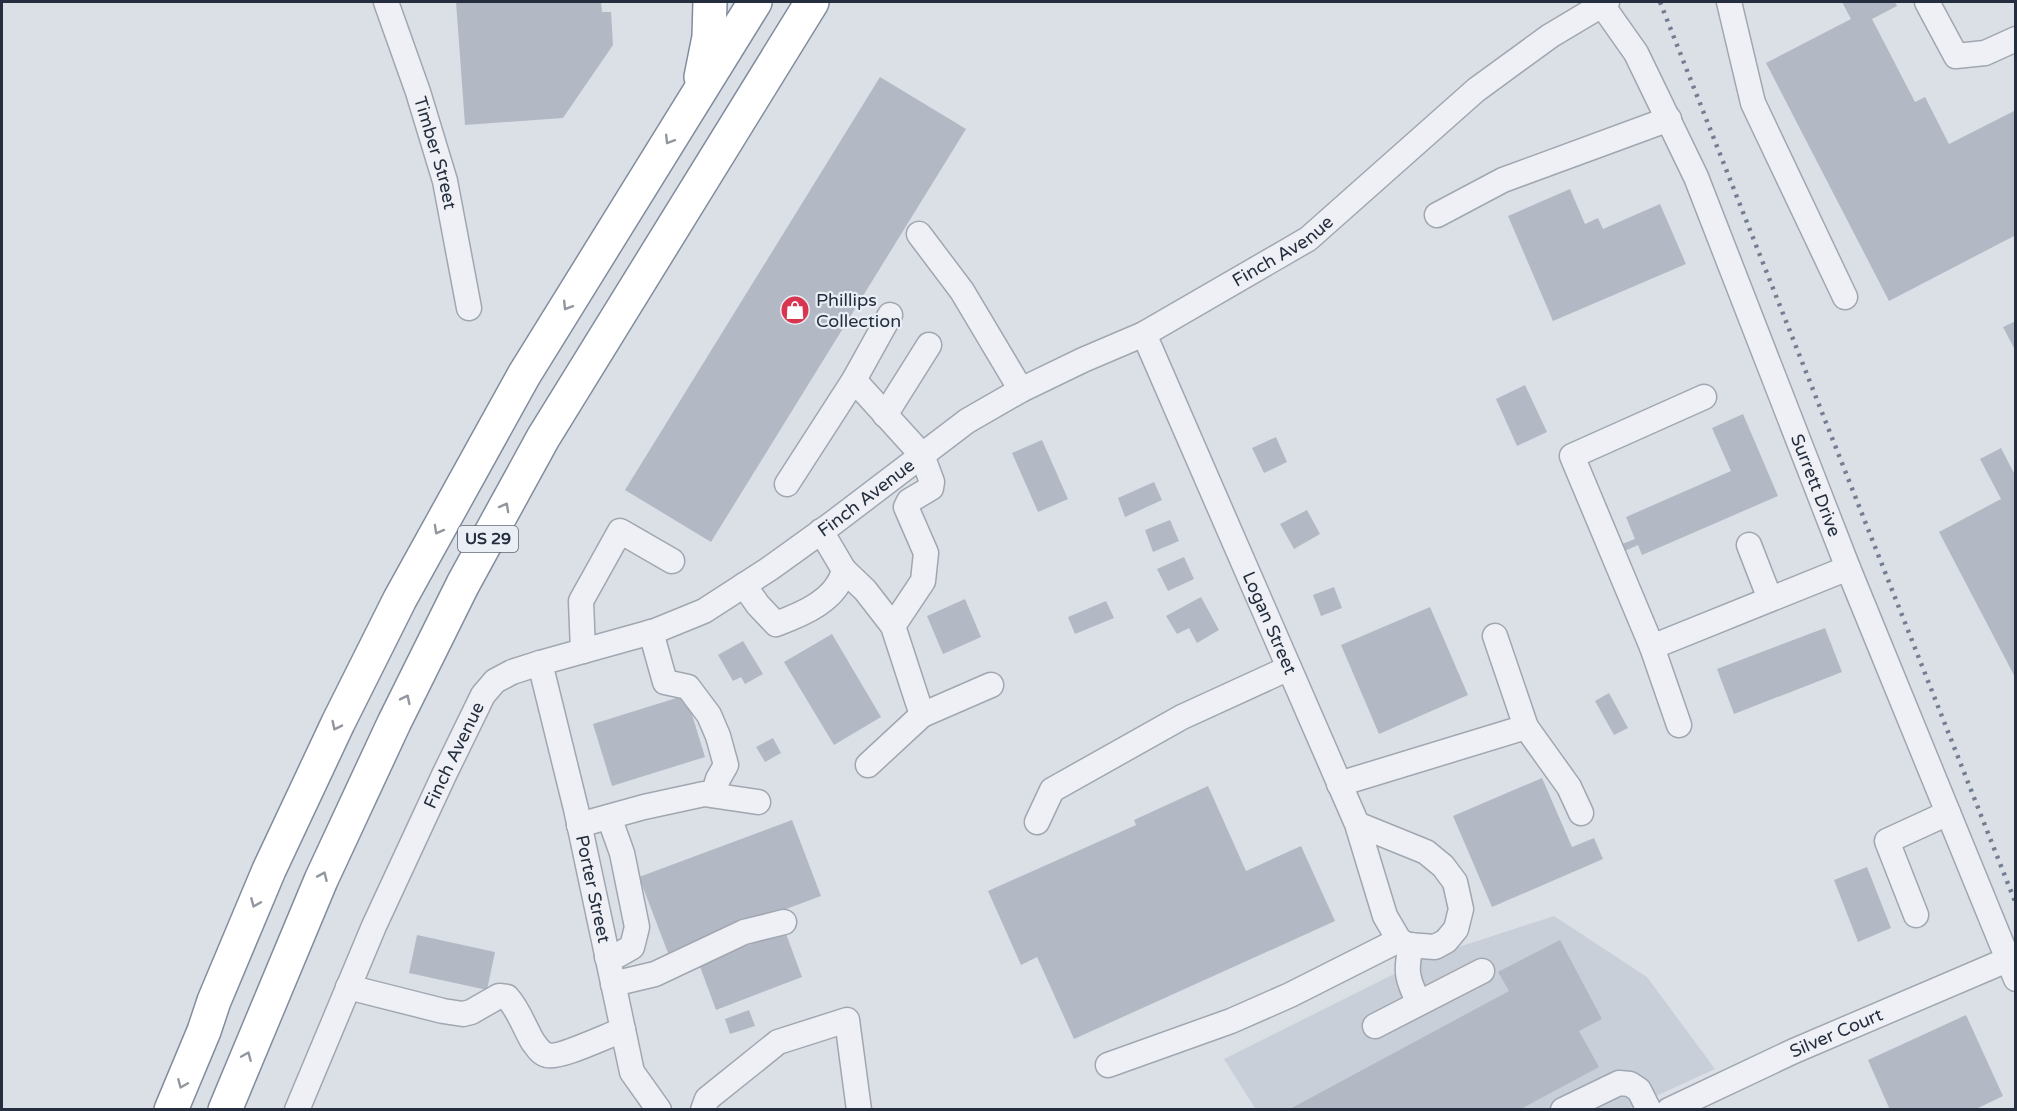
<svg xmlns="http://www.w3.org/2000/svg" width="2017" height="1111" viewBox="0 0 2017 1111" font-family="'Varela Round',sans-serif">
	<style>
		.built { fill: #c9cfd9 }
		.building { fill: #b2b9c4 }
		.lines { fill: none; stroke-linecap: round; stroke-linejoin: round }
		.minor-casing { stroke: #a0a7b1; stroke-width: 27 }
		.highway-casing { stroke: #818d9e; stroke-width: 36 }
		.minor { stroke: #eef0f5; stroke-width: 24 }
		.highway { stroke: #fff; stroke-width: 33 }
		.rail { stroke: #737f91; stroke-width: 4.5; stroke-dasharray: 3 6; stroke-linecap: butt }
		.oneway { stroke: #92969e }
		.labels { text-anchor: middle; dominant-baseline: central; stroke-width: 4.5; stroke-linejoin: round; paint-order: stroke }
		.shield { fill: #eaeff5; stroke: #5f6875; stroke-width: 1.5 }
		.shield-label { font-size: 16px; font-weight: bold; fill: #242e3e }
		.street-label { font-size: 18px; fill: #242e3e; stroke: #eaeff5 }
		.poi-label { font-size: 18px; fill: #242e3e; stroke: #eaeff5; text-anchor: start }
	</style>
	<rect width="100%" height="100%" fill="#dbe0e7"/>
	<path class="built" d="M1554,916L1647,977L1715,1069L1628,1109L1256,1110L1224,1059L1428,957Z"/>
	<g class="building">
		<path d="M456,2H601L602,12H611L613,45L563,118L465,125Z"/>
		<path d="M1842,2H1895L1897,6L1872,19L1915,102L1925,97L1949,144L2016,110V235L1889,301L1766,63L1851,19Z"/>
		<path d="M880,77L966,129L711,542L625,490Z"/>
		<path d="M1570,189L1585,224L1598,218L1603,229L1660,204L1686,264L1553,321L1508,216Z"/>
		<path d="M2016,321V352L2003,327Z"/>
		<path d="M1525,385L1547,432L1517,446L1496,399Z"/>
		<path d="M1743,414L1778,496L1642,555L1638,545L1625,551L1622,544L1635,539L1626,517L1731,471L1712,428Z"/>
		<path d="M1276,437L1287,462L1264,473L1252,448Z"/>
		<path d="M1042,440L1068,499L1038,512L1012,453Z"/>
		<path d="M2001,448L2016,477V679L1939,532L2001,499L1980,459Z"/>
		<path d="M1154,482L1162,500L1125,517L1118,498Z"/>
		<path d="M1307,510L1320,534L1294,549L1280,524Z"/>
		<path d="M1170,520L1179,541L1153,552L1145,530Z"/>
		<path d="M1184,557L1194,579L1168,591L1157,569Z"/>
		<path d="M1334,587L1342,608L1321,616L1313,595Z"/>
		<path d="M1201,597L1219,630L1197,643L1189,628L1177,634L1166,616Z"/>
		<path d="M965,599L981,637L943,654L927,616Z"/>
		<path d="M1106,601L1114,618L1075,634L1068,617Z"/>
		<path d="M1430,607L1468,695L1379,734L1341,645Z"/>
		<path d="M1825,628L1842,672L1734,714L1717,669Z"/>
		<path d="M832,634L881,717L834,745L784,662Z"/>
		<path d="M743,641L763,674L745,684L741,677L733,681L718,655Z"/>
		<path d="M1609,693L1628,728L1614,735L1595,701Z"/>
		<path d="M686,695L705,757L612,786L593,724Z"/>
		<path d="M773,738L781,753L765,762L756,747Z"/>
		<path d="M1542,778L1572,847L1594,838L1603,859L1492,907L1453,816Z"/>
		<path d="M1208,786L1246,871L1301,846L1335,921L1074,1039L1037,957L1021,965L988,891L1136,825L1134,820Z"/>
		<path d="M792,820L821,896L668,953L639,877Z"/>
		<path d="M1867,867L1891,928L1858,942L1834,880Z"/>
		<path d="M785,931L802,977L716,1010L699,964Z"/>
		<path d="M417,935L495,952L487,990L409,973Z"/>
		<path d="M1560,940L1602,1019L1579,1031L1599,1067L1519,1110H1288L1509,991L1498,972Z"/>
		<path d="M749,1010L755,1026L730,1034L725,1019Z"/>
		<path d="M1966,1015L2003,1096L1974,1110H1890L1868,1060Z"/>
	</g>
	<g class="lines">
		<g class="minor-casing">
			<g id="minor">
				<path id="s1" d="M386,2L418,92L445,181L469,308"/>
				<path id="s2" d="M1600,2L1636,53L1696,177L1848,568L2016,979"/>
				<path d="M1729,2L1753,103L1845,297"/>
				<path d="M1927,2L1956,56L1985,53L2016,39"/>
				<path d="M1437,215L1503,180L1669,119"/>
				<path d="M919,234L962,291L1021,390"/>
				<path id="s3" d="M1144,334L1357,824L1385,916L1399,940L1407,945L1435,947L1446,941L1456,929L1461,909L1455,882L1443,866L1426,852L1357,824"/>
				<path d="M854,380L890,315"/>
				<path d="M1704,397L1572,456L1652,647L1848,568"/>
				<path d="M885,415L929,345"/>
				<path d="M787,484L854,380L922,455L932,482L931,488L909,501L906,507L926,553L923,581L893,626"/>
				<path d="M1749,545L1770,599"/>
				<path d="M844,570L865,590L893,626L922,715L991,685"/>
				<path d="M744,585L758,605L776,624C803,614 837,600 844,570L821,531"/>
				<path d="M651,632L665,682L688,687L709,715L718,736L726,765L718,779L713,795"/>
				<path d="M1652,647L1679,725"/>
				<path d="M583,651L581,601L620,531L672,561"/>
				<path id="s4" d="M540,663L576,809L632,1072L659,1110"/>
				<path d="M1526,727L1569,787L1581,813"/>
				<path d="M868,765L922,715"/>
				<path d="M1339,784L1526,727L1495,636"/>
				<path d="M1037,822L1052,790L1182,717L1289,668"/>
				<path d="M579,825L644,807L704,794L758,802"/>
				<path d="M1916,915L1887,841L1948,813"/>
				<path d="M1411,945C1405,972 1407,979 1419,1003"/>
				<path d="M607,957L618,955L632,947L637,927L622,853L609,817"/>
				<path d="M613,984L655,974L744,932L784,922"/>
				<path d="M348,987L443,1011L463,1014L471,1012L499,996L507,997C519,1010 524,1027 533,1042C537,1047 540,1053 547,1055C559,1059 608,1035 623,1030"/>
				<path d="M1375,1026L1482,971"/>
				<path d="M1108,1065L1231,1021L1290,995L1399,940"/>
				<path id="s5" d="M297,1110L374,926L444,775L483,695L495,681L512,672L540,663L655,631L704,611L769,569L833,523L967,421L1021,390L1083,360L1144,334L1308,239L1476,90L1550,36L1607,2"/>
				<path d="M703,1110L707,1099L778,1042L847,1020L859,1110"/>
				<path d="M1563,1110L1619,1083L1630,1084L1639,1090L1649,1110"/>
				<path id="s6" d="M1669,1110L1794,1051L2007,960"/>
			</g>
		</g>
		<g class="highway-casing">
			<g id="highway">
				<path d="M701,77L709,37L710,2"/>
				<path d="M171,1110L204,1031L214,1001L269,870L338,723L400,599L524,375L755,2"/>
				<path d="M225,1110L321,880L394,723L463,584L543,438L812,2"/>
			</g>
		</g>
		<use href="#minor" class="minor"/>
		<use href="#highway" class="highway"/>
		<path class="rail" d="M1660,2L2016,904"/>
	</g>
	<defs><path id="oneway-chevron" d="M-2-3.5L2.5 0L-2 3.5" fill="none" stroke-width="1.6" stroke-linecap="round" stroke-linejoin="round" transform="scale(1.5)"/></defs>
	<g class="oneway">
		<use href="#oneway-chevron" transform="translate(669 140) rotate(122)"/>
		<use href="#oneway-chevron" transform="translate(567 306) rotate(122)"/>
		<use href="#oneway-chevron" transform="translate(505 507) rotate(-61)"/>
		<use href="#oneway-chevron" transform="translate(438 530) rotate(119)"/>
		<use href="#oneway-chevron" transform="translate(406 699) rotate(-64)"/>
		<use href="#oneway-chevron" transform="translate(336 726) rotate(116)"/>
		<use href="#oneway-chevron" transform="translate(323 876) rotate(-66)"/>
		<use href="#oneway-chevron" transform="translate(255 903) rotate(113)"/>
		<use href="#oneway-chevron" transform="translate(247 1056) rotate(-67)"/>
		<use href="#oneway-chevron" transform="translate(182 1084) rotate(113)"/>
	</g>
	<defs>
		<g id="shop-disc" transform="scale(1.5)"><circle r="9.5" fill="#d73550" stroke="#eaeff5"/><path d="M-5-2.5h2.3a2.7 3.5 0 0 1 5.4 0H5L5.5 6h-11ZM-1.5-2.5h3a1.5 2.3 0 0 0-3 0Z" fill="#fff"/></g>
	</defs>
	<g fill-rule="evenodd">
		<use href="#shop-disc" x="795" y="310"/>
	</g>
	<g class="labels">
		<rect class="shield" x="458" y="526" width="60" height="26" rx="4.5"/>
		<g class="shield-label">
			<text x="488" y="539">US 29</text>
		</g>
		<g class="street-label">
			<text stroke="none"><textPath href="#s1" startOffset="159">Timber Street</textPath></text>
			<text stroke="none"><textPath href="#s5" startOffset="1378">Finch Avenue</textPath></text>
			<text stroke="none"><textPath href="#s2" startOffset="531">Surrett Drive</textPath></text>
			<text stroke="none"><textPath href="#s5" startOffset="892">Finch Avenue</textPath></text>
			<text stroke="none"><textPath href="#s3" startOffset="315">Logan Street</textPath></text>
			<text stroke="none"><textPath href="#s5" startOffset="388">Finch Avenue</textPath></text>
			<text stroke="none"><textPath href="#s4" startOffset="232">Porter Street</textPath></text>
			<text stroke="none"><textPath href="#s6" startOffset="184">Silver Court</textPath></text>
		</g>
		<g class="poi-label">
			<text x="816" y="300">Phillips<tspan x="816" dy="21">Collection</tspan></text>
		</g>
	</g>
	<rect width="2017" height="1111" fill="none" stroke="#242e3e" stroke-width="6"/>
</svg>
